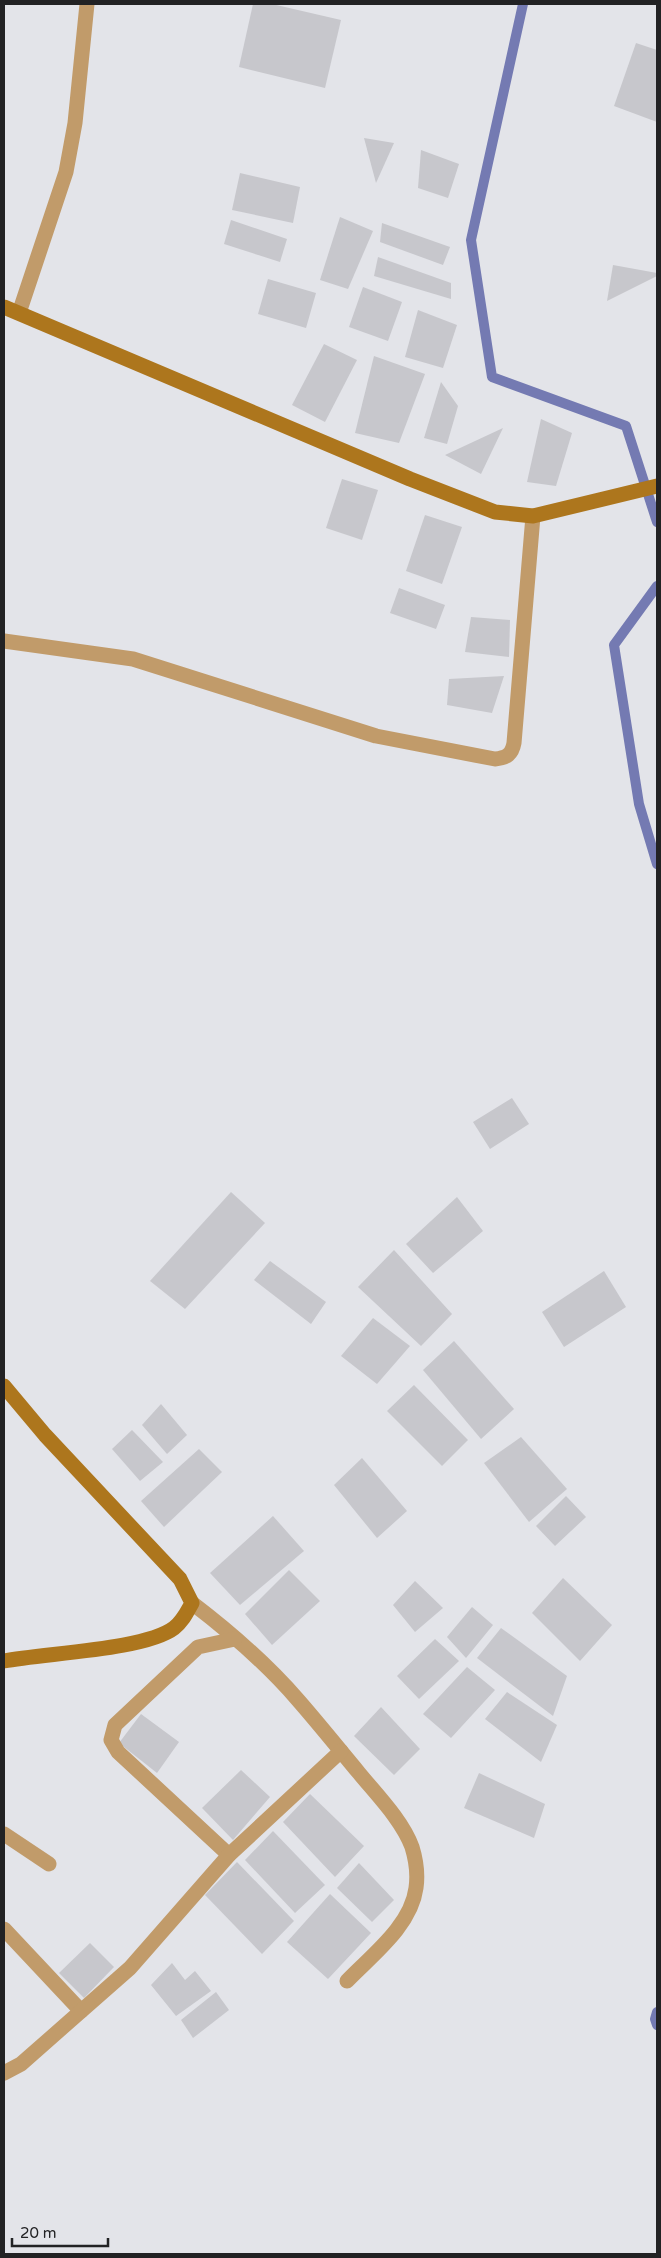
<svg xmlns="http://www.w3.org/2000/svg" width="661" height="2258" viewBox="0 0 661 2258" font-family="'Varela Round',sans-serif">
	<style>
		.lines { fill: none; stroke-linecap: round; stroke-linejoin: round }
		.stream { stroke: #747ab2; stroke-width: 10 }
		.building { fill: #c7c7cc }
		.street { stroke: #c19b6a; stroke-width: 15 }
		.secondary { stroke: #ad761d; stroke-width: 15 }
	</style>
	<rect width="100%" height="100%" fill="#e3e4e9"/>
	<g class="lines">
		<g class="stream">
			<path d="M523,4L471,240L492,377L626,426L657,522"/>
			<path d="M657,586L614,645L639,804L657,864"/>
			<path d="M657,2012L655,2019L657,2025"/>
		</g>
	</g>
	<g class="building">
		<path d="M253,4H272L341,20L325,88L239,67Z"/>
		<path d="M636,43L657,50V122L614,106Z"/>
		<path d="M364,138L394,143L376,183Z"/>
		<path d="M421,150L459,164L448,198L418,188Z"/>
		<path d="M240,173L300,187L293,223L232,210Z"/>
		<path d="M340,217L373,231L348,289L320,280Z"/>
		<path d="M231,220L287,239L280,262L224,244Z"/>
		<path d="M382,223L450,247L443,265L380,242Z"/>
		<path d="M378,257L451,283V299L374,276Z"/>
		<path d="M613,265L657,273V276L607,301Z"/>
		<path d="M268,279L316,293L306,328L258,314Z"/>
		<path d="M363,287L402,302L388,341L349,327Z"/>
		<path d="M418,310L457,325L443,368L405,357Z"/>
		<path d="M324,344L357,360L325,422L292,405Z"/>
		<path d="M374,356L425,374L399,443L355,433Z"/>
		<path d="M441,382L458,406L447,444L424,438Z"/>
		<path d="M541,419L572,433L556,486L527,482Z"/>
		<path d="M503,428L481,474L445,455Z"/>
		<path d="M342,479L378,490L362,540L326,528Z"/>
		<path d="M425,515L462,527L442,584L406,571Z"/>
		<path d="M399,588L445,605L436,629L390,613Z"/>
		<path d="M471,617L510,620L509,657L465,652Z"/>
		<path d="M504,676L492,713L447,705L449,679Z"/>
		<path d="M512,1098L529,1124L490,1149L473,1122Z"/>
		<path d="M231,1192L265,1223L185,1309L150,1281Z"/>
		<path d="M457,1197L483,1231L433,1273L406,1244Z"/>
		<path d="M394,1250L452,1314L421,1346L358,1287Z"/>
		<path d="M270,1261L326,1302L311,1324L254,1280Z"/>
		<path d="M604,1271L626,1307L564,1347L542,1312Z"/>
		<path d="M373,1318L410,1346L377,1384L341,1356Z"/>
		<path d="M454,1341L514,1409L481,1439L423,1370Z"/>
		<path d="M414,1385L468,1440L442,1466L387,1411Z"/>
		<path d="M161,1404L187,1435L167,1454L142,1425Z"/>
		<path d="M132,1430L163,1462L140,1481L112,1449Z"/>
		<path d="M521,1437L567,1489L529,1522L484,1463Z"/>
		<path d="M199,1449L222,1472L164,1527L141,1501Z"/>
		<path d="M362,1458L407,1511L377,1538L334,1485Z"/>
		<path d="M566,1496L586,1517L555,1546L536,1526Z"/>
		<path d="M273,1516L304,1551L240,1605L210,1573Z"/>
		<path d="M289,1570L320,1601L272,1645L245,1614Z"/>
		<path d="M563,1578L612,1625L580,1661L532,1613Z"/>
		<path d="M415,1581L443,1608L415,1632L393,1605Z"/>
		<path d="M472,1607L493,1625L466,1658L447,1637Z"/>
		<path d="M501,1628L567,1676L553,1716L477,1658Z"/>
		<path d="M435,1639L459,1661L419,1699L397,1676Z"/>
		<path d="M467,1667L495,1690L451,1738L423,1714Z"/>
		<path d="M507,1692L557,1725L541,1762L485,1719Z"/>
		<path d="M381,1707L420,1749L394,1775L354,1736Z"/>
		<path d="M141,1714L179,1742L157,1773L119,1743Z"/>
		<path d="M241,1770L270,1797L233,1840L202,1808Z"/>
		<path d="M479,1773L545,1804L534,1838L464,1808Z"/>
		<path d="M310,1794L364,1846L335,1877L283,1822Z"/>
		<path d="M273,1831L325,1885L295,1913L245,1860Z"/>
		<path d="M237,1862L294,1921L262,1954L205,1895Z"/>
		<path d="M359,1863L394,1900L372,1922L337,1888Z"/>
		<path d="M330,1894L371,1933L328,1979L287,1942Z"/>
		<path d="M90,1943L114,1967L84,1998L59,1973Z"/>
		<path d="M172,1963L185,1980L195,1971L211,1991L176,2016L151,1985Z"/>
		<path d="M216,1992L229,2010L193,2038L181,2020Z"/>
	</g>
	<g class="lines">
		<g class="street">
			<path d="M19,313L66,172L75,123L87,4"/>
			<path d="M4,641L133,659L376,736L495,759C507,758 512,754 514,743L533,516"/>
			<path d="M192,1603C230,1632 267,1664 298,1700C319,1724 339,1749 359,1773C377,1795 402,1820 412,1847C416,1860 418,1874 416,1888C411,1926 372,1955 347,1981"/>
			<path d="M4,1834L49,1864"/>
			<path d="M229,1855L118,1752L111,1740L115,1725L198,1647L235,1639"/>
			<path d="M4,1929L81,2011"/>
			<path d="M4,2073L21,2064L130,1968L229,1855L341,1751"/>
		</g>
		<g class="secondary">
			<path d="M4,307L410,479L495,512L533,516L657,486"/>
			<path d="M4,1386L45,1435L180,1579L192,1603C187,1612 183,1621 174,1628C145,1650 44,1653 4,1661"/>
		</g>
	</g>
	<rect width="661" height="2258" fill="none" stroke="#222224" stroke-width="10"/>
	<path d="M12 2238v8h96v-8" fill="none" stroke="#222224" stroke-width="2.5"/>
	<text x="20" y="2238" font-size="15" fill="#222224" stroke="#e3e4e9" stroke-width="4" paint-order="stroke">20 m</text>
</svg>
